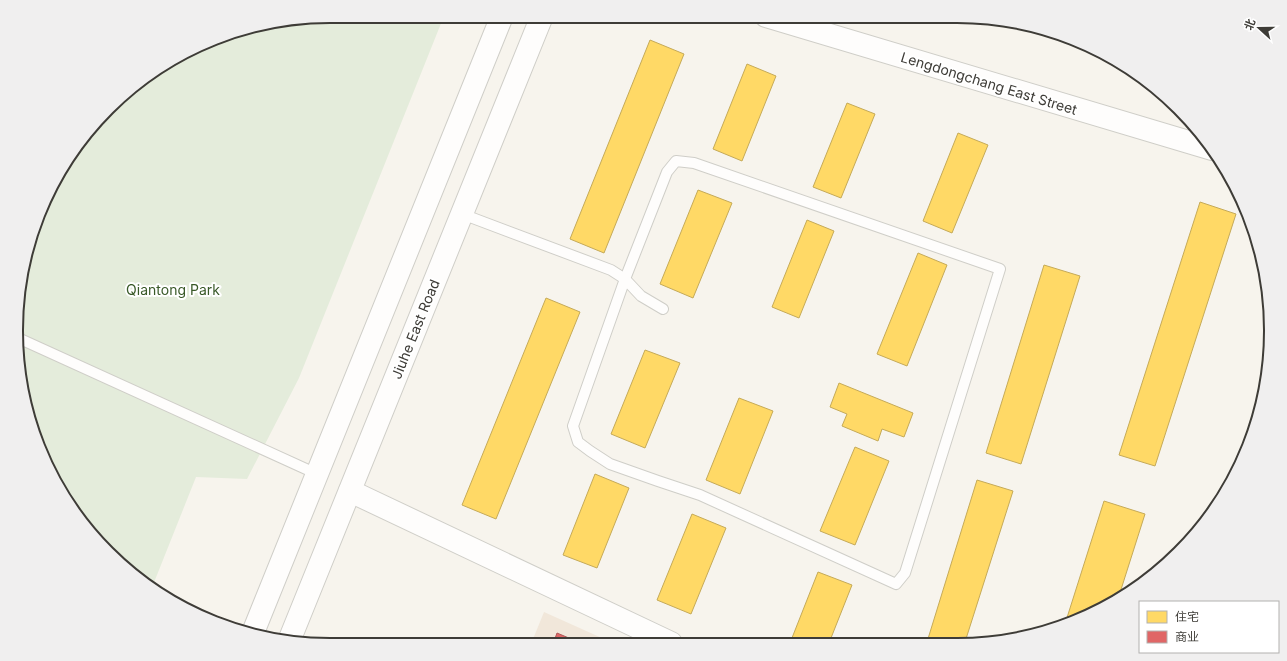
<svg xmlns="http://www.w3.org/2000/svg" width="1287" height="661" viewBox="0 0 1287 661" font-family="Inter,'Noto Sans SC',sans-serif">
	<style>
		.commercial { fill: #f1e7da }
		.green { fill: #e4ecdb }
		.homes { fill: #ffd966; stroke: #c5aa58 }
		.shops { fill: #e06666; stroke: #af5958 }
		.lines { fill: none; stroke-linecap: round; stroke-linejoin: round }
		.service-casing { stroke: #cfcec8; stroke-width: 12 }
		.tertiary-casing { stroke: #cfcec8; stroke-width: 24 }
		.secondary-casing { stroke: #cfcec8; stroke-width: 24 }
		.service { stroke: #fefdfc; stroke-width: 10 }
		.tertiary { stroke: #fefdfc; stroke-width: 22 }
		.secondary { stroke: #fefdfc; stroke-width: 22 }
		.labels { text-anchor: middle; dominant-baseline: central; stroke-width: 4; stroke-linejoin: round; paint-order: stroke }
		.street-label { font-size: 14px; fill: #3e3c37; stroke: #fff }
		.park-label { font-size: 14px; fill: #395928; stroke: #fff }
		.rim { fill: none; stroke: #3e3c37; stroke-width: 2 }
	</style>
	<rect width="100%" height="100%" fill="#f7f4ed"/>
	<path class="commercial" d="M544,612L613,643L531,644Z"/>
	<path class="green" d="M331,16H444L299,378L247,479L196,477L153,585L108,553L48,469L27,412L17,351L27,249L69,156L139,81L229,33Z"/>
	<g class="homes">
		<path d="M650,40L684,54L604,253L570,239Z"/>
		<path d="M747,64L776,76L742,161L713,149Z"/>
		<path d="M847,103L875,114L841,198L813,187Z"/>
		<path d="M958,133L988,145L952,233L923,221Z"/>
		<path d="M698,190L732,203L693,298L660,284Z"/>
		<path d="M1200,202L1236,214L1155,466L1119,455Z"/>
		<path d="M807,220L834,231L799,318L772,307Z"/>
		<path d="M918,253L947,265L907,366L877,354Z"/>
		<path d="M1044,265L1080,276L1021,464L986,453Z"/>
		<path d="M546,298L580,312L496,519L462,505Z"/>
		<path d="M645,350L680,363L645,448L611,434Z"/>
		<path d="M839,383L913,413L904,437L882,429L878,441L842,426L847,414L830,407Z"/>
		<path d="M739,398L773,411L740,494L706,480Z"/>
		<path d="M855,447L889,461L855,545L820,531Z"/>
		<path d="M595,474L629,488L597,568L563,555Z"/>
		<path d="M977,480L1013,491L965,642H927Z"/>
		<path d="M1104,501L1145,514L1118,599L1077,621L1065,624Z"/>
		<path d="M692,514L726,528L691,614L657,600Z"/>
		<path d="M818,572L852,585L829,643H790Z"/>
	</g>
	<path class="shops" d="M557,633L583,644H553Z"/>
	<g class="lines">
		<g class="service-casing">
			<g id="service">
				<path d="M676,161L694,163L1000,269L905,573L896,584L700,495L658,481L610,464L590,451L578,442L573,426L625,279L667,172Z"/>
				<path d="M462,214L611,270L625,279L641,296L663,309"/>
				<path d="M18,338L317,474"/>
			</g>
		</g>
		<g class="tertiary-casing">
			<path id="tertiary" d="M350,491L671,643"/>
		</g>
		<g class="secondary-casing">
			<g id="secondary">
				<path d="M766,16L1212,149"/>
				<path d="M252,635L502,16"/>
				<path d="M289,641L542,16"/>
			</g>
		</g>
		<use href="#service" class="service"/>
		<use href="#tertiary" class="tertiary"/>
		<use href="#secondary" class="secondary"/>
	</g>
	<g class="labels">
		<g class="street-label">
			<text transform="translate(989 83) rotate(17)">Lengdongchang East Street</text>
			<text transform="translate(415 329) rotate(-68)">Jiuhe East Road</text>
		</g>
		<g class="park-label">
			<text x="173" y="289">Qiantong Park</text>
		</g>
	</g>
	<path d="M0 0H1287V661H0ZM330 23H957A307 307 0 0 1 1264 330V331A307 307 0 0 1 957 638H330A307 307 0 0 1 23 331V330A307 307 0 0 1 330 23Z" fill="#f0efef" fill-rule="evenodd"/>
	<path class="rim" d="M330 23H957A307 307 0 0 1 1264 330V331A307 307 0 0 1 957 638H330A307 307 0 0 1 23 331V330A307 307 0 0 1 330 23Z"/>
	<rect x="1139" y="601" width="140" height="52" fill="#ffffff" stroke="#b2b1af"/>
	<rect x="1147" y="611" width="20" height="12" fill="#ffd966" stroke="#b2b1af"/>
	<text x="1175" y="621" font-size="12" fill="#3e3c37">住宅</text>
	<rect x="1147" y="631" width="20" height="12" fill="#e06666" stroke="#b2b1af"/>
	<text x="1175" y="641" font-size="12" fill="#3e3c37">商业</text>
	<g transform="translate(1259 28) rotate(291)" stroke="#ffffff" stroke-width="3" paint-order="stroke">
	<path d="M0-3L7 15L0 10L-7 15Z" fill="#3e3c37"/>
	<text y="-6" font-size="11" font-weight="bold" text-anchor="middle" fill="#3e3c37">北</text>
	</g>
</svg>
